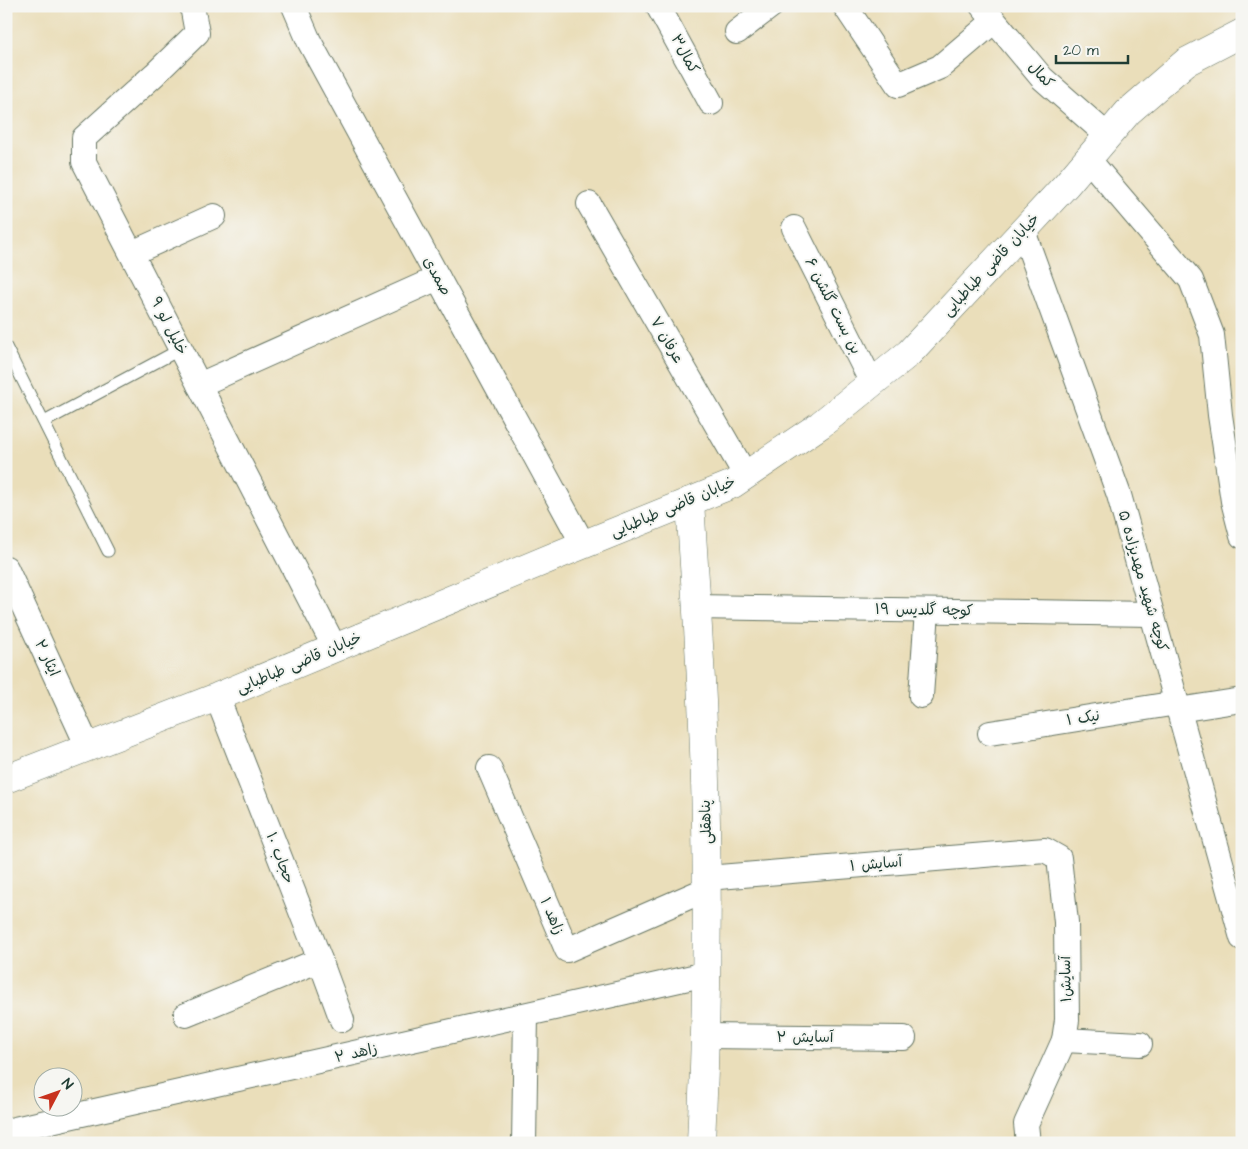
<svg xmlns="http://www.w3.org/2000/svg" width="1248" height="1149" viewBox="0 0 1248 1149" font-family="'Architects Daughter','Playpen Sans Arabic',sans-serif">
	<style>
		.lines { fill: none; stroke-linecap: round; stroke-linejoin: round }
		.service-casing { stroke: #667563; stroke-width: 13 }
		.minor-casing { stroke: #667563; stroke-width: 26 }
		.tertiary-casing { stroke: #667563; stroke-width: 29 }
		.service { stroke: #fff; stroke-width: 11 }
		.minor { stroke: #fff; stroke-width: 24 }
		.tertiary { stroke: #fff; stroke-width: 28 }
		.labels { text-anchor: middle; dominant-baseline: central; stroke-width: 4; stroke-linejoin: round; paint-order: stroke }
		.street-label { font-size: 15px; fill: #1f3d34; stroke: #f6f6f2 }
	</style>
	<rect width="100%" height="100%" fill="#f6f6f2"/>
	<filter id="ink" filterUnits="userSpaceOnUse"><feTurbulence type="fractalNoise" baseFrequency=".02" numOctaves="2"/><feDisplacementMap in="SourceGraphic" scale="10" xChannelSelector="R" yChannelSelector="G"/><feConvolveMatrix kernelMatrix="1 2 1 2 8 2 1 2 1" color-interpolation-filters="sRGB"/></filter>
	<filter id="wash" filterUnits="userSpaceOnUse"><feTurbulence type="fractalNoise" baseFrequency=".0096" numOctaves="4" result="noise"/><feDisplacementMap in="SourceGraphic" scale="20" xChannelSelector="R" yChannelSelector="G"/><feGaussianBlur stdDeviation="1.12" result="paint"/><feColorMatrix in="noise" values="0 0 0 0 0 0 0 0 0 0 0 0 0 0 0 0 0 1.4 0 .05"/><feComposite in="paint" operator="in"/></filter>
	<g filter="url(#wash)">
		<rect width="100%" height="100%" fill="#eadeba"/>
	</g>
	<g filter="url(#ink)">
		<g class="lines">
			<g class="service-casing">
				<g id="service">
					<path d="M6,347L108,551"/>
					<path d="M44,422L181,349"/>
				</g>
			</g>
			<g class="minor-casing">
				<g id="minor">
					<path d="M192,6L197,33L155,74L84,138V162L335,648"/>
					<path d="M294,6L309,41L583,544"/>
					<path d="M658,6L711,103"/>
					<path d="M845,6L898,85L940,67L994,21"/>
					<path d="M982,6L1042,78L1108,136"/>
					<path d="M737,32L771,6"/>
					<path d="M1088,159L1191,280L1212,335L1220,415L1233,501L1242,536"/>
					<path d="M589,204L746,476"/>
					<path d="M794,228L872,383"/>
					<path d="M1023,231L1119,495L1242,938"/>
					<path d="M132,253L214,216"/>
					<path d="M199,385L438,278"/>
					<path d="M6,568L88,747"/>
					<path d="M696,607L1152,614"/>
					<path d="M921,696L927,611"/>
					<path d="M217,697L320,960L342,1020"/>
					<path d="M1178,710L1242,700"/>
					<path d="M990,733L1177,703"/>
					<path d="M489,768L567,950L707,889"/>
					<path d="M707,878L1045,850L1059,858L1066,922L1067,1020L1064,1040L1140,1044"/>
					<path d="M186,1015L320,960"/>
					<path d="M706,1036L904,1038"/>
					<path d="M6,1131L706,974"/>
					<path d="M524,1143L526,1015"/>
					<path d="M1028,1143L1026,1124L1064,1040"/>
				</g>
			</g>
			<g class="tertiary-casing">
				<g id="tertiary">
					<path d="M690,501C694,568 699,635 702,701C709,848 708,996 701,1143"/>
					<path d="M6,779L217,697L565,552L733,484L820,425L909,353L1066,185L1128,112L1186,62L1242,33"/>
				</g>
			</g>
			<use href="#service" class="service"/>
			<use href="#minor" class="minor"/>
			<use href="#tertiary" class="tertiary"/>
		</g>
	</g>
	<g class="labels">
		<g class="street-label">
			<text transform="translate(685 54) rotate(61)">کمال۳</text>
			<text transform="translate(1041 75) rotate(46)">کمال</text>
			<text transform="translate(991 265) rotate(-47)">خیابان قاضی طباطبایی</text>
			<text transform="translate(437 276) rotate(61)">صمدی</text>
			<text transform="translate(833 306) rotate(63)">بن بست گلشن ۶</text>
			<text transform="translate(169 326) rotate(63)">خلیل لو ۹</text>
			<text transform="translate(667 340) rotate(60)">عرفان ۷</text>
			<text transform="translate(673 507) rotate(-23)">خیابان قاضی طباطبایی</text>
			<text transform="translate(1143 581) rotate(74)">کوچه شهید مهدیزاده ۵</text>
			<text transform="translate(924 610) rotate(1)">کوچه گلدیس ۱۹</text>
			<text transform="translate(47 658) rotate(65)">ایثار ۲</text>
			<text transform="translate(299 663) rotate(-23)">خیابان قاضی طباطبایی</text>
			<text transform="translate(1083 718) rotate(-9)">نیک ۱</text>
			<text transform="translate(706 822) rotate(-92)">پناهقلی</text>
			<text transform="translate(280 858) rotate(69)">حجاب ۱۰</text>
			<text transform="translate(876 864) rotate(-5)">آسایش ۱</text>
			<text transform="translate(552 916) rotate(67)">زاهد ۱</text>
			<text transform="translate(1066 979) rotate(-91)">آسایش۱</text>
			<text x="805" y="1037">آسایش ۲</text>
			<text transform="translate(356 1053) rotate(-13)">زاهد ۲</text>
		</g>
	</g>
	<rect width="1248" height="1149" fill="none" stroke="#f6f6f2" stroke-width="25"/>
	<g transform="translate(58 1092) rotate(49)"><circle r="24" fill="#f6f6f2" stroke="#a0aca6"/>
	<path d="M0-4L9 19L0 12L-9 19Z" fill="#c8321e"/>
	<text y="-8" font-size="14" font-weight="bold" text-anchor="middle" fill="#1f3d34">N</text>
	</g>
	<path d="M1056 55v8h72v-8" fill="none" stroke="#1f3d34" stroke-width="2.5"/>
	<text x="1063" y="55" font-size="15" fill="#1f3d34" stroke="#f6f6f2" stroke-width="4" paint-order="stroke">20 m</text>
</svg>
